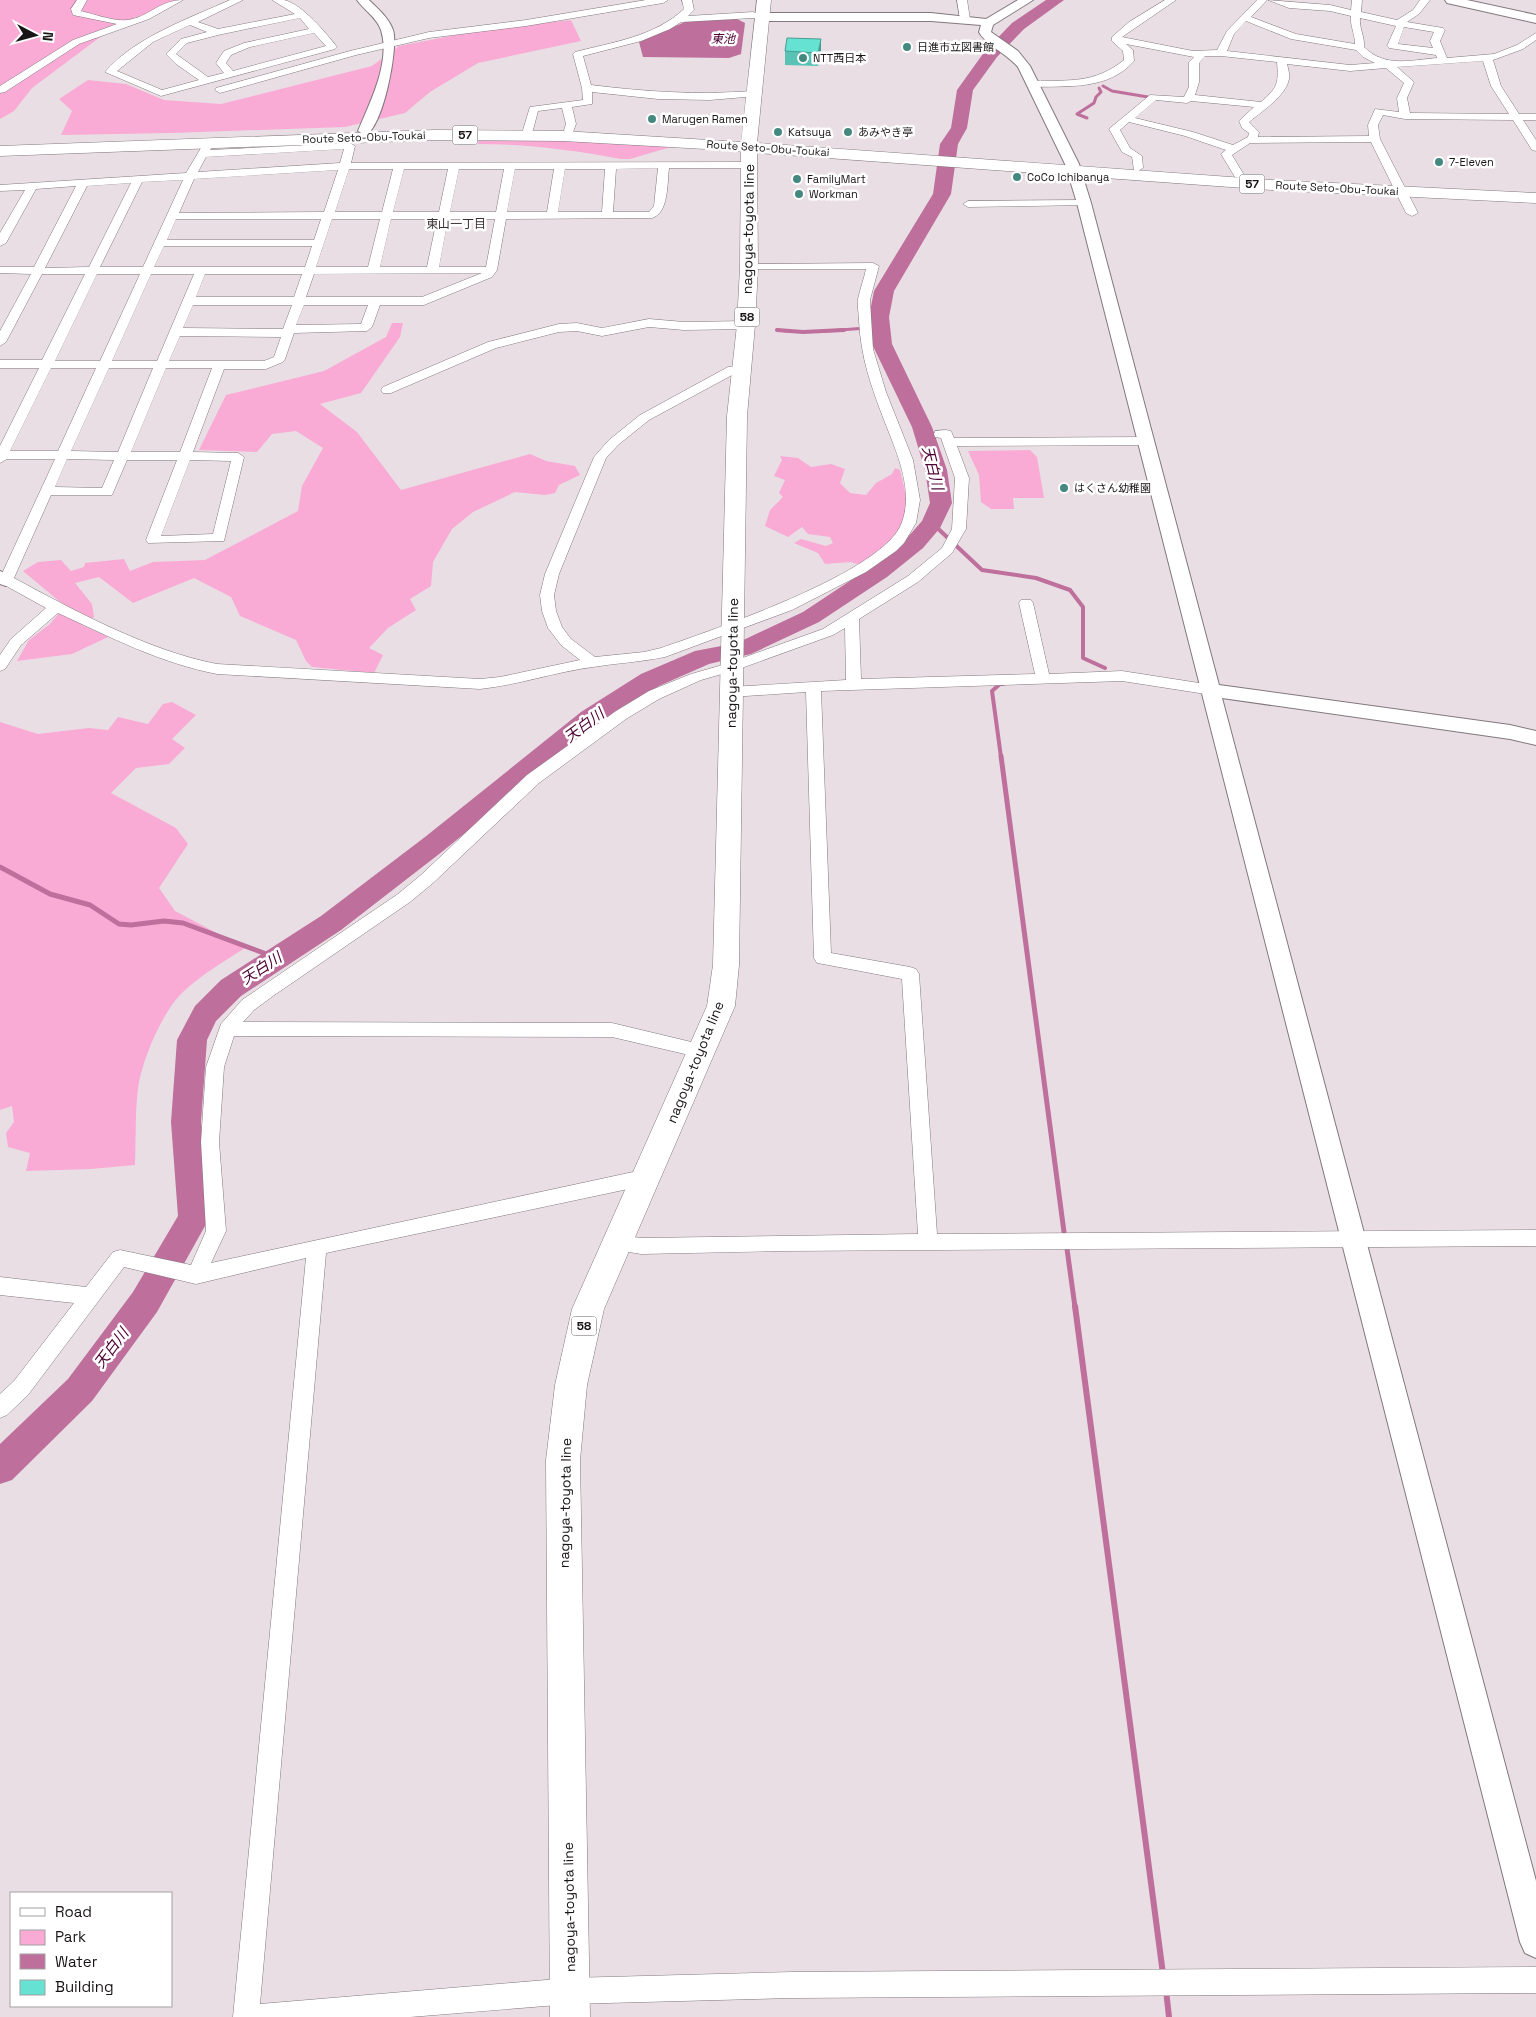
<svg xmlns="http://www.w3.org/2000/svg" width="1536" height="2017" viewBox="0 0 1536 2017" font-family="'Space Grotesk','Noto Sans JP',sans-serif">
	<style>
		.green { fill: #f9abd6 }
		.water { fill: #be6f9c }
		.lines { fill: none; stroke-linecap: round; stroke-linejoin: round }
		.stream-far3 { stroke: #be6f9c; stroke-width: 3 }
		.stream-far2 { stroke: #be6f9c; stroke-width: 4 }
		.stream-far1 { stroke: #be6f9c; stroke-width: 5 }
		.stream { stroke: #be6f9c; stroke-width: 6 }
		.river { fill: #be6f9c; fill-rule: evenodd }
		.minor-casing { stroke: #82787d; stroke-width: 1 }
		.tertiary-casing { stroke: #82787d; stroke-width: 2 }
		.primary-casing { stroke: #82787d; stroke-width: 1 }
		.minor { fill: #fff; fill-rule: evenodd }
		.tertiary { fill: #fff; fill-rule: evenodd }
		.primary { fill: #fff; fill-rule: evenodd }
		.wall { fill: #58c2b5 }
		.shaded-wall { fill: #479e93 }
		.building { fill: #66e2d2; stroke: #479e93 }
		.poi-dot { fill: #448980; stroke: #fff; stroke-width: 2 }
		.labels { text-anchor: middle; dominant-baseline: central; stroke-width: 5; stroke-linejoin: round; paint-order: stroke }
		.far-poi-label { font-size: 11px; fill: #191517; stroke: #fff; text-anchor: start }
		.far-street-label { font-size: 11px; fill: #191517; stroke: #fff }
		.far-water-label { font-size: 12px; font-style: italic; fill: #4d0335; stroke: #fff }
		.shield { fill: #fff; stroke: #5e5b5d; stroke-width: 1 }
		.shield-label { font-size: 12px; font-weight: bold; fill: #191517 }
		.far-neighbourhood-label { font-size: 12px; fill: #383034; stroke: #fff }
		.street-label { font-size: 14px; fill: #191517; stroke: #fff }
		.water-label { font-size: 15px; font-style: italic; fill: #4d0335; stroke: #fff }
	</style>
	<rect width="100%" height="100%" fill="#e9dee3"/>
	<g class="green">
		<path d="M0,0H179L115,26L32,88L14,111L0,119Z"/>
		<path d="M571,20L581,41L478,63L430,92L405,113L345,127L172,133L61,135L72,111L59,99L88,80L126,84L164,100L221,104L372,66L399,46L481,30Z"/>
		<path d="M479,139L576,141L671,147L630,159H621C573,150 527,144 478,144Z"/>
		<path d="M392,323H403L400,337L361,393L320,404L357,432L401,490L530,454L546,461L575,466L580,475L559,485L555,493L545,495L515,492L473,512L452,529L433,562L431,586L410,599L416,610L388,628L369,648L383,655L374,673L312,667L306,661L296,640L240,616L231,597L194,578L133,603L99,577L75,583L92,604L94,617L82,625L108,637L72,654L17,661L29,640L50,624L65,606L23,571L38,562L61,560L71,571L84,567L85,563L124,559L130,571L153,562L205,560L298,511L302,486L323,448L296,431L272,434L257,452L199,450L226,395L324,371L386,337Z"/>
		<path d="M1030,450L1037,457L1044,498H1013L1014,509H991L981,502L979,475L968,451Z"/>
		<path d="M780,456L798,458L811,467L831,464L845,469L840,483L850,493L866,495L876,483L892,474L895,468L900,470L907,500L902,532L862,566L851,562L825,564L818,553L794,543L801,539L826,546L833,543L830,537L808,534L802,527L788,537L765,526L770,510L783,497L779,493L785,480L774,476L782,460Z"/>
		<path d="M172,702L196,715L172,739L185,748L169,764L136,768L111,793L176,828L188,844L159,888L175,911L245,948C223,962 201,975 183,992C162,1012 142,1060 138,1088C135,1113 136,1139 135,1165L91,1169L26,1171L30,1153L8,1147L6,1133L14,1122L12,1106L0,1110V722L38,734L89,728L108,730L118,717L148,724L163,704Z"/>
	</g>
	<path class="water" d="M737,19L745,23L741,54L729,58L643,57L639,42L687,21Z"/>
	<g class="lines">
		<g class="stream-far3">
			<path d="M1103,86L1112,91L1148,97"/>
			<path d="M1087,118L1077,114L1094,103L1096,97L1101,92L1099,88"/>
			<path d="M777,330L787,331"/>
			<path d="M826,331L880,327"/>
		</g>
		<g class="stream-far2">
			<path d="M777,330L803,332L844,330"/>
			<path d="M932,523L982,570L1036,578L1070,590L1083,607V658L1105,668"/>
			<path d="M1001,757L992,691L1000,684H1003"/>
		</g>
		<g class="stream-far1">
			<path d="M1001,756L1064,1232"/>
			<path d="M0,867L50,894L90,905L119,924L131,925L164,921L183,923L277,958"/>
			<path d="M1067,1249L1075,1307"/>
		</g>
		<g class="stream">
			<path d="M1075,1306L1163,1974"/>
			<path d="M1166,1990L1169,2017"/>
		</g>
		<path class="river" d="M1046,0H1064L1024,29L997,57L973,90L967,128L958,144L951,194L894,291L889,317L892,344L932,427L947,470L952,503L940,528L923,548L887,577L819,622L751,654L709,664L659,686L599,724L443,851L341,930L241,996L216,1021L207,1040L201,1122L210,1217L157,1312L92,1401L12,1480L0,1484V1444L68,1379L133,1292L178,1216L171,1122L177,1040L195,1006L221,980L321,916L425,837L581,712L641,674L695,651L737,643L803,612L871,567L907,538L922,521L930,503L925,470L912,427L872,344L869,317L874,291L933,194L940,144L951,128L957,90L985,51L1012,23Z"/>
		<g class="minor-casing">
			<g id="minor">
				<path d="M77,0H87L81,11C93,14 116,22 127,20C148,18 159,0 183,0L149,19L79,44L5,92L0,93V86L73,40L117,24L73,15L71,9Z"/>
				<path d="M230,0H243L198,22L218,29L295,14L272,0C276,0 281,0 284,0C302,4 326,33 337,47L335,49L161,96L105,72C135,37 190,18 230,0ZM300,18L309,29L244,43L224,51L216,63L224,73L208,77L176,54L187,43L218,35ZM190,25L207,32L181,39L166,54L176,64L199,80L162,90L117,71L153,42ZM314,33L326,46L233,71L226,63L231,55L250,47Z"/>
				<path d="M646,0H668L663,3L526,26L429,38L356,55L220,93L215,90L216,88L350,51L429,32L526,20Z"/>
				<path d="M682,0H692L694,10L688,16L753,12L768,17L763,20L753,18L681,22L670,29L641,41L583,56L591,85C648,92 695,95 753,91L758,94L757,96L710,100L658,99L592,92V104L572,107L576,124L573,132H565L564,130L566,124L562,108L538,111L533,130L532,132H524L523,130L530,107L583,100L582,88L573,54L575,52C613,42 654,37 684,9Z"/>
				<path d="M957,0H967L970,19L968,21H962L960,19Z"/>
				<path d="M1165,0H1176L1122,37L1193,51L1217,50L1227,31L1257,0H1267L1251,17L1296,34L1355,44C1355,34 1350,26 1351,16L1330,11L1289,8L1268,0L1330,5L1351,10L1352,0H1362L1361,12L1397,20L1413,10L1420,0H1430L1419,14L1407,22L1443,28L1445,30L1440,41L1447,58L1494,54L1517,45L1536,33V40L1523,49L1493,60L1501,86L1519,114H1536V120H1523L1536,140V151L1532,150L1513,120L1405,119L1383,115L1378,125L1380,139L1418,213L1412,216L1406,213L1371,142L1250,143L1232,155L1244,175L1239,178L1235,177L1221,154L1226,150L1185,136L1129,122L1120,130L1130,148L1142,156L1143,168L1138,171L1134,170L1132,157L1122,152L1109,129L1150,95L1184,97L1189,87V62L1194,57L1126,44L1133,50L1134,61C1109,90 1068,86 1033,87L1028,84L1033,81C1069,80 1094,84 1124,60L1123,51L1112,41V37L1129,22ZM1360,18L1396,26L1387,46L1389,48L1436,55L1437,58C1411,60 1385,68 1364,47C1365,37 1359,28 1360,18ZM1246,21L1291,39L1356,50L1363,57L1375,63L1350,65L1227,51L1234,34ZM1404,27L1434,32L1430,41L1433,48L1398,44ZM1205,56H1221L1277,62C1279,84 1277,88 1261,102L1195,95L1199,82V63ZM1483,61L1491,86L1509,114L1410,113L1407,98L1414,82L1397,67ZM1287,64L1350,71L1386,68L1404,83L1397,98L1399,112L1375,109L1368,125L1369,136L1258,137L1259,132L1249,122C1261,112 1286,96 1289,79C1290,75 1288,68 1287,64ZM1156,100L1187,103L1191,101L1254,107L1239,121L1242,128L1249,133L1248,137L1233,145L1193,132L1135,118Z"/>
				<path d="M209,140L214,143L210,150L350,143L355,146L351,163L749,162L754,165L749,168H669C667,183 669,213 652,218L506,219L497,270L492,277L424,305H380L372,327L367,331L294,333L285,359L283,362L266,369H224L193,452L238,453L244,457L224,541L148,543L146,540L177,460H127L112,495H51L14,578C75,611 149,651 217,664L480,679L500,677L580,660L561,645L548,628L542,611L540,595L545,574L594,457L609,440L640,415L728,367L740,366L746,370L744,373L734,374L649,420L618,445L606,458L559,574L554,595L556,611L562,627L571,639L595,657L644,652L661,648C712,630 886,572 902,522C914,489 896,451 884,420C871,386 861,358 859,321C859,314 857,306 858,299C860,289 864,279 866,269H745L743,267L749,264L873,263L879,266L870,300L873,349L886,392L913,460L920,500L916,523L904,543L896,551L866,572L792,610L665,657C641,662 617,663 593,667C555,672 518,685 480,689L217,674C160,663 110,637 58,613L21,645L5,669L0,671V655L11,639L46,608L1,583L0,578L55,459H7L0,463V446L39,368H0V360H42L85,274H42L6,342L0,346V331L31,274L0,273V267H34L76,186L36,189L6,243L0,246V233L25,190L0,191V185L186,173L204,143ZM344,149L340,163L198,172L206,157ZM658,168L654,206L649,212H613L616,169ZM349,169H393L382,212H335ZM404,169H448L439,212H393ZM459,169H504L496,212H450ZM515,169H554L547,212H507ZM565,169H605L602,212H558ZM338,170L324,212L179,213L194,179ZM183,180L143,267H100L142,182ZM131,183L89,267L45,268L87,186ZM176,219H321L314,240H167ZM332,219H380L368,267H316ZM391,219H437L427,267H380ZM448,219H495L486,267H439ZM164,246H312L305,267H154ZM482,273L422,297H306L314,274ZM97,274H140L100,361H55ZM151,274H194L157,361H112ZM205,274H302L294,297H196ZM193,305H292L283,329L183,328ZM304,305H368L361,324L296,325ZM180,336L281,337L274,357L264,361H169ZM51,368H96L58,451H10ZM109,368H153L118,452L71,451ZM166,368H212L180,452H131ZM67,459L114,460L102,488L55,487ZM190,460L231,461L213,534L161,536Z"/>
				<path d="M1084,200L1088,201L1089,203L1088,205L968,207L963,204L968,201Z"/>
				<path d="M649,319L684,322L746,321L752,325L746,329L684,330L649,327L602,336L577,331L559,332L496,348L391,393H383L381,390L383,387L488,342L559,324L577,323L602,328Z"/>
				<path d="M946,430L951,431L954,438L1147,437L1153,441L1147,445L957,446L969,478L966,529L952,553L918,582L859,619L861,679L1035,674L1019,603L1021,600H1031L1033,603L1049,674L1122,671L1212,685L1217,687L1219,690L1217,693L1212,695L1122,681L821,691L831,953L910,967L916,969L919,974L937,1234L1536,1230V1246L783,1251L641,1254L611,1249L608,1243L611,1237L618,1235L641,1238L918,1234L902,979L823,964L817,963L814,958L806,692L731,697L726,695L724,692L726,689L731,687L846,680L845,628L833,635L736,670L701,680L659,699L626,719L539,783L433,883L410,902L273,996L254,1010L243,1022L612,1023L708,1046L711,1051L708,1056L702,1058L612,1037L234,1036L224,1067L219,1142L226,1231L211,1263L647,1169L654,1171L656,1177L654,1183L647,1185L326,1253L260,2004L570,1978L793,1972L1536,1967V1993L793,1998L570,2004L410,2017H233L306,1258L196,1284L124,1267L28,1395L7,1415L0,1418V1394L14,1381L74,1303L0,1295V1277L86,1287L113,1252L120,1250L191,1265L206,1231L201,1142L206,1067L221,1024L242,1000L398,894L421,875L527,775L616,711L649,691L691,674L726,664L823,629L908,576L942,548L952,529L955,478L941,438L935,437L934,434L935,431Z"/>
			</g>
		</g>
		<g class="tertiary-casing">
			<g id="tertiary">
				<path d="M357,0H369C378,9 389,18 393,30C399,48 382,131 365,135L358,131C370,102 391,62 381,30C377,18 364,10 357,0Z"/>
				<path d="M1018,0H1033L993,25L991,32L1018,51L1030,66L1079,164L1091,203L1219,685L1510,725L1536,731V745L1510,739L1222,698L1536,1881V1958L1525,1953L1520,1942L1077,203L1065,164L1018,67C1007,54 985,44 979,32L981,25L931,21H763L757,17L763,13H931L986,19Z"/>
				<path d="M1445,0H1467L1536,15V23L1447,3Z"/>
				<path d="M0,571L12,576L15,580L12,584L6,586L0,584Z"/>
			</g>
		</g>
		<g class="primary-casing">
			<path id="primary" d="M757,0H771L757,143L1272,180L1536,193V203L1272,190L757,153L758,267L755,325L747,416L739,965L735,1006L604,1309L587,1385L580,1460L590,2017H550L546,1460L555,1385L572,1309L707,1006L713,965L727,416L737,325L740,267L741,151L563,141L435,140L0,156V146L435,130L563,131L741,142Z"/>
		</g>
		<use href="#minor" class="minor"/>
		<use href="#tertiary" class="tertiary"/>
		<use href="#primary" class="primary"/>
	</g>
	<path class="wall" d="M821,39V52L818,66L785,65V51Z"/>
	<path class="shaded-wall" d="M821,39V52L818,66V53Z"/>
	<path class="building" d="M787,38L821,39L818,53L785,51Z"/>
	<g class="poi-dot">
		<circle cx="907" cy="47" r="5"/>
		<circle cx="803" cy="58" r="5"/>
		<circle cx="652" cy="119" r="5"/>
		<circle cx="778" cy="132" r="5"/>
		<circle cx="848" cy="132" r="5"/>
		<circle cx="1439" cy="162" r="5"/>
		<circle cx="1017" cy="177" r="5"/>
		<circle cx="797" cy="179" r="5"/>
		<circle cx="799" cy="194" r="5"/>
		<circle cx="1064" cy="488" r="5"/>
	</g>
	<g class="labels">
		<g class="far-poi-label">
			<text x="917" y="47">日進市立図書館</text>
			<text x="813" y="58">NTT西日本</text>
			<text x="662" y="119">Marugen Ramen</text>
			<text x="788" y="132">Katsuya</text>
			<text x="858" y="132">あみやき亭</text>
			<text x="1449" y="162">7-Eleven</text>
			<text x="1027" y="177">CoCo Ichibanya</text>
			<text x="807" y="179">FamilyMart</text>
			<text x="809" y="194">Workman</text>
			<text x="1074" y="488">はくさん幼稚園</text>
		</g>
		<g class="far-street-label">
			<text transform="translate(364 137) rotate(-2)">Route Seto-Obu-Toukai</text>
			<text transform="translate(768 148) rotate(4)">Route Seto-Obu-Toukai</text>
			<text transform="translate(1337 188) rotate(3)">Route Seto-Obu-Toukai</text>
		</g>
		<g class="far-water-label">
			<text x="723" y="39">東池</text>
		</g>
		<g class="shield">
			<rect x="452.5" y="125.5" width="25" height="19" rx="4"/>
			<rect x="1239.5" y="174.5" width="25" height="19" rx="4"/>
			<rect x="734.5" y="307.5" width="25" height="19" rx="4"/>
			<rect x="571.5" y="1316.5" width="25" height="19" rx="4"/>
		</g>
		<g class="shield-label">
			<text x="465" y="135">57</text>
			<text x="1252" y="184">57</text>
			<text x="747" y="317">58</text>
			<text x="584" y="1326">58</text>
		</g>
		<g class="far-neighbourhood-label">
			<text x="456" y="224">東山一丁目</text>
		</g>
		<g class="street-label">
			<text transform="translate(748 229) rotate(-89)">nagoya-toyota line</text>
			<text transform="translate(732 663) rotate(-89)">nagoya-toyota line</text>
			<text transform="translate(695 1062) rotate(-68)">nagoya-toyota line</text>
			<text transform="translate(565 1503) rotate(-89)">nagoya-toyota line</text>
			<text transform="translate(569 1907) rotate(-91)">nagoya-toyota line</text>
		</g>
		<g class="water-label">
			<text transform="translate(933 468) rotate(76)">天白川</text>
			<text transform="translate(584 725) rotate(-37)">天白川</text>
			<text transform="translate(261 968) rotate(-33)">天白川</text>
			<text transform="translate(111 1348) rotate(-53)">天白川</text>
		</g>
	</g>
	<rect x="10" y="1892" width="162" height="115" fill="#ffffff" stroke="#a3a1a2"/>
	<rect x="20" y="1908" width="25" height="8" fill="#ffffff" stroke="#a3a1a2"/>
	<text x="55" y="1917" font-size="15" fill="#191517">Road</text>
	<rect x="20" y="1930" width="25" height="15" fill="#f9abd6" stroke="#a3a1a2"/>
	<text x="55" y="1942" font-size="15" fill="#191517">Park</text>
	<rect x="20" y="1954" width="25" height="15" fill="#be6f9c" stroke="#a3a1a2"/>
	<text x="55" y="1967" font-size="15" fill="#191517">Water</text>
	<rect x="20" y="1980" width="25" height="15" fill="#66e2d2" stroke="#a3a1a2"/>
	<text x="55" y="1992" font-size="15" fill="#191517">Building</text>
	<g transform="translate(35 35) rotate(96)" stroke="#ffffff" stroke-width="4" paint-order="stroke">
	<path d="M0-4L9 19L0 12L-9 19Z" fill="#191517"/>
	<text y="-8" font-size="14" font-weight="bold" text-anchor="middle" fill="#191517">N</text>
	</g>
</svg>
